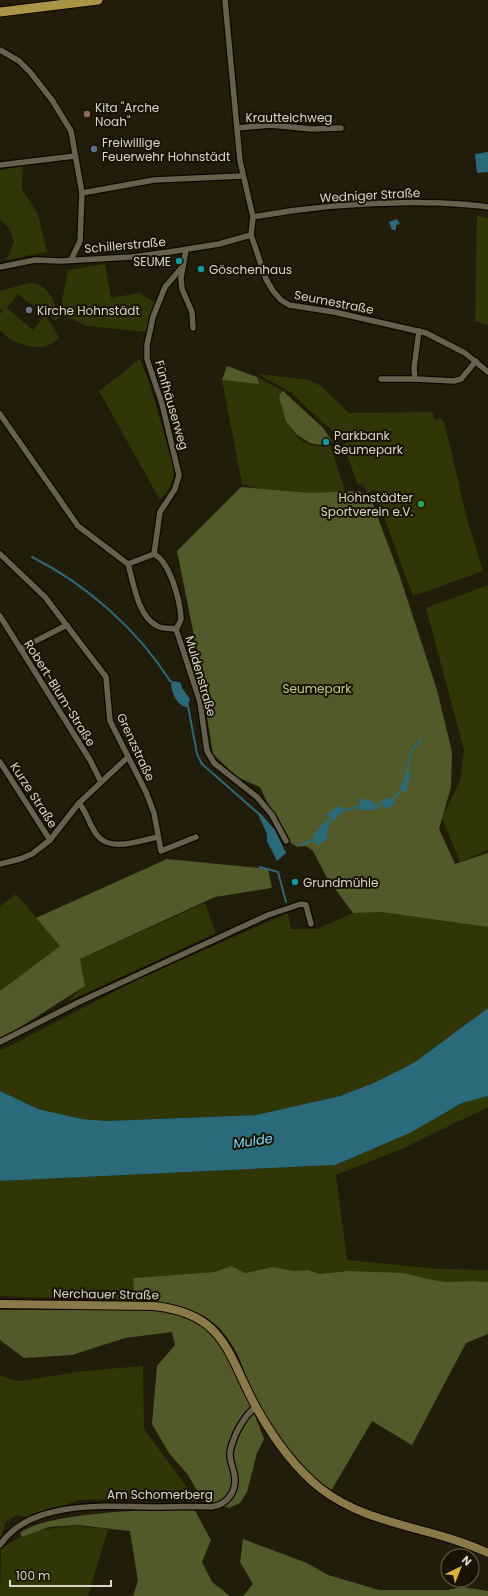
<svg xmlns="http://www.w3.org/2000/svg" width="488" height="1596" viewBox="0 0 488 1596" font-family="Poppins,sans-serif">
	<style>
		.green { fill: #303605 }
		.forest { fill: #535a2a }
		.water { fill: #2a6a7b }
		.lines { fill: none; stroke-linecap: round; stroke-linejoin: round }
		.stream { stroke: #2a6a7b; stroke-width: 2 }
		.minor-casing { stroke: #0c0600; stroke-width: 8 }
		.secondary-casing { stroke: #0c0600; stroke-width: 10 }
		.primary-casing { stroke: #0c0600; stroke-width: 11 }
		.minor { stroke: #68604d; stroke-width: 5.5 }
		.secondary { stroke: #8a7a49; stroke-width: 8 }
		.primary { stroke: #ab9445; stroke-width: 9 }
		.education-dot { fill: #8d6e63; stroke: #191304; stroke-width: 1.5 }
		.service-dot { fill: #5c6f8a; stroke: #191304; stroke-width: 1.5 }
		.culture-dot { fill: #0f9aa8; stroke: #191304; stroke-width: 1.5 }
		.worship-dot { fill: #6b7280; stroke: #191304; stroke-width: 1.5 }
		.leisure-dot { fill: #2e9e5b; stroke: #191304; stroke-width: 1.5 }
		.labels { text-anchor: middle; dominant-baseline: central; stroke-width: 4; stroke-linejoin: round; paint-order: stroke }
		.poi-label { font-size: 12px; fill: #dad6cb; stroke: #191304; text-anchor: start }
		.street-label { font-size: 12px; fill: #dad6cb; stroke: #191304 }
		.park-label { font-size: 12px; fill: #c3d083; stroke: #191304 }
		.water-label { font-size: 13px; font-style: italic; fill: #79daf7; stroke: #191304 }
	</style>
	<rect width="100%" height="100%" fill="#221c0b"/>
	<g class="green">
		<path d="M23,166L22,189L38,214L47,252L6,260L14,242L9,228L0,219V170Z"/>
		<path d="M477,216L488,218V325L475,321Z"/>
		<path d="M105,264L111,298L139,293L156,303L147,332L87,326L64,316L62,301L68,270Z"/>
		<path d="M29,283C48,283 54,300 59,317L56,321L36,304L33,306L18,294L7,308L33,330L45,315L59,337C46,356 12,345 0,330V314L3,311L0,308V291Z"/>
		<path d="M140,359L150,385L174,468C174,483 169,490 160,500L99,391Z"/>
		<path d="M258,374L309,380L321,386L349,413L432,412L435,420L441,418L445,425L466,515L483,571L413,596L374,490L367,493L363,484L358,485L343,444L350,442V438L338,436L290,392Z"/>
		<path d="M257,377L283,391L280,394L279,397C286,415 289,438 311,445C316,447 324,446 330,446L371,567L271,492L242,484L222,380L258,384Z"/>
		<path d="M488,585V850L460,862L442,818L460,781L464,750L426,608Z"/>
		<path d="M16,894L60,946L0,991V906Z"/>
		<path d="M205,903L216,933L67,1002L85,985L80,959Z"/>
		<path d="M368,912H381L488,927V1008L415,1062L376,1082L340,1096L256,1115L107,1121L82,1119L38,1109L0,1091V1050L10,1046L136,980L288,913L291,929H317L353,913Z"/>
		<path d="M488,1096V1107L404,1148L336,1175L347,1260L440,1269L488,1270V1282L473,1281L445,1282L377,1273L348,1271L319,1274L308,1270L294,1271L273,1267L245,1273L231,1266L215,1272L134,1278L135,1301L0,1296V1181L335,1165L410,1133L462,1103Z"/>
		<path d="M143,1366L144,1429L198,1502L134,1499L79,1500L30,1518L17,1515L6,1522L0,1539V1375L13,1380L21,1381L84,1371Z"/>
		<path d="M78,1526L108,1529L88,1596H0L1,1549C25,1531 49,1527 78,1526Z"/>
	</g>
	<g class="forest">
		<path d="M227,366L257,377L259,384L222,380Z"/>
		<path d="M283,391L323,428L332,441L321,445L310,443L296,434L286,421L279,397L280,394Z"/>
		<path d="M241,487L308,493L359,491L371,499L399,574L437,690L452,752L451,787L439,829L455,864L488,853V927L381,912L353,913L327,878L313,851L306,846L297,847L284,838L260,787L237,777L213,754L193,631L177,551Z"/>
		<path d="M167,859L268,869L272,888L215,897L80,959L85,986L0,1040V991L60,946L36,918Z"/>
		<path d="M231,1266L245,1273L273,1267L294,1271L308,1270L319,1274L348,1271L404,1273L427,1279L445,1282L473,1281L488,1282V1334L466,1343L412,1445L372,1421L331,1491C299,1467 273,1433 255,1398C247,1382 243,1363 234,1348C212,1308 176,1303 135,1301L133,1278L215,1272Z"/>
		<path d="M0,1310H167L182,1314L210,1329L239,1374L264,1439L257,1453L247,1492L240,1503L229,1508L203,1501L188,1475L169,1453L152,1424L157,1366L175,1345L172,1332L125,1338L72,1355L24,1358L0,1340Z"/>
		<path d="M193,1507L211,1540L202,1562L212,1582L230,1596H133L138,1581L130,1531L78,1525L49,1527L22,1537L20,1533C46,1512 156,1510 193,1507Z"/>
		<path d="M243,1539L307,1563L328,1575L379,1590H448L462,1587L488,1591V1596H243L253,1584L240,1562Z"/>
	</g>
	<g class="water">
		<path d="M488,152V172L477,173L475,154Z"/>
		<path d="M397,219L400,224L396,225V230H392L389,222Z"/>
		<path d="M175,681L181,683L182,688L190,699L188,706L185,707C176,703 172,694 171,684Z"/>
		<path d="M409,772L410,777L405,793L399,789L404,780L405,773Z"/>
		<path d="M360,798L374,802L377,807L376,810H359Z"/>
		<path d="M387,798L392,799L396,803L386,809L381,801Z"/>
		<path d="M340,805L342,810L334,822L326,815Z"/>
		<path d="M260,813L275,830L286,853L277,861L267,841V834L258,814Z"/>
		<path d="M327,819L330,822L326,841L317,845L313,836Z"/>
		<path d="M488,1008V1096L462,1103L410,1133L335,1165L0,1181V1091L38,1109L82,1119L107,1121L256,1115L340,1096L376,1082L415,1062Z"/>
	</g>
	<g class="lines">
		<g class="stream">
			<path d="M32,557C86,584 138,630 170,681L172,682"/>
			<path d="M188,706L197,754L202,764L259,814"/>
			<path d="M407,773L411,751L422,739"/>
			<path d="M391,801L399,793"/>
			<path d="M374,807L383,804"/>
			<path d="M340,812L362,805"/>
			<path d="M300,845L316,839"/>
			<path d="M260,867L278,872L286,902"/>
		</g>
		<g class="minor-casing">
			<g id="minor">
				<path d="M225,0L240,161L253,217L251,235L266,279L273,291L281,300L289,305L334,312L426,333L465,353L488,372"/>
				<path d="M0,50L19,61L30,72L52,100L71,131L82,193L80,241L71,260"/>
				<path d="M237,128L270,125L312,129L341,128"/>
				<path d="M0,165L75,156"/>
				<path d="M82,193L154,180L243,176"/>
				<path d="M253,217C313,206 381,201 442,203C457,204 473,204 488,207"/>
				<path d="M186,250L181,278L182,289L192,312L193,328"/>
				<path d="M0,267L35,260L61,261L132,257L169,252L219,244L251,235"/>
				<path d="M419,331L414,368L415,379L454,381L461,379L476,361"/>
				<path d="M381,379H415"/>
				<path d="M0,414L78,526L128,564L154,554C170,562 180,600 181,618C181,622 178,626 176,629L200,702L207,751L214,763L257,797L272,815L286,841"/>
				<path d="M0,554L45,597L106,677L110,721L146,792L154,813L161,851L196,837"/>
				<path d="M154,554L160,512L175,489L179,475L162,404L147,359V345L153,317L165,287L183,266"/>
				<path d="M128,564C134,584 137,615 157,626C162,629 170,628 176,629"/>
				<path d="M0,616L90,760L101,782"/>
				<path d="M20,649L67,625"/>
				<path d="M0,762L50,840"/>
				<path d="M79,803C88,814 89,825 97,835C110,853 141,840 158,837"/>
				<path d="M0,864L20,859L32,854L50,840L79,803L128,757"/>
				<path d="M0,1042L77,1003L268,915L301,904L306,905L311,924"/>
				<path d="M0,1545C30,1500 106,1506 153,1507C172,1507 192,1506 211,1507C228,1505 238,1490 234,1473C233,1467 229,1459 230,1452C233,1437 243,1416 256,1407"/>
			</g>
		</g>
		<g class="secondary-casing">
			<path id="secondary" d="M0,1304L154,1306C226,1314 227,1354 256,1407C272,1436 294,1467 320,1488C368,1526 434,1527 488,1553"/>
		</g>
		<g class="primary-casing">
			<path id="primary" d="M0,12L98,0"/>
		</g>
		<use href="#minor" class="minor"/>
		<use href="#secondary" class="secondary"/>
		<use href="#primary" class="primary"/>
	</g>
	<circle class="education-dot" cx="87" cy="114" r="4"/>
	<circle class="service-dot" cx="94" cy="149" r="4"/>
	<g class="culture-dot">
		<circle cx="179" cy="261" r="4"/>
		<circle cx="201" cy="269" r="4"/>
		<circle cx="326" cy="442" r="4"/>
		<circle cx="295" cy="882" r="4"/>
	</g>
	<circle class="worship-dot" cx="29" cy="310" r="4"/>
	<circle class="leisure-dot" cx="421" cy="504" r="4"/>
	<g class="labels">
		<g class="poi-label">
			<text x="95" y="107">Kita "Arche<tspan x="95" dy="14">Noah"</tspan></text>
			<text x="102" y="142">Freiwillige<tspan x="102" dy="14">Feuerwehr Hohnstädt</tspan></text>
			<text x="171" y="261" text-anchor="end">SEUME</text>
			<text x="209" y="269">Göschenhaus</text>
			<text x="37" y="310">Kirche Hohnstädt</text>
			<text x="334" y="435">Parkbank<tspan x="334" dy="14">Seumepark</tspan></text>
			<text x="413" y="497" text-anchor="end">Hohnstädter<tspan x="413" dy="14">Sportverein e.V.</tspan></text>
			<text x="303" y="882">Grundmühle</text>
		</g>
		<g class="street-label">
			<text x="289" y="117">Krautteichweg</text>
			<text transform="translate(370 195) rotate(-3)">Wedniger Straße</text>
			<text transform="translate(125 245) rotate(-5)">Schillerstraße</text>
			<text transform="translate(334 302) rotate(11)">Seumestraße</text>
			<text transform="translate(172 405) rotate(74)">Fünfhäuserweg</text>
			<text transform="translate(201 676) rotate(74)">Muldenstraße</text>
			<text transform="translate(60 693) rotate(58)">Robert-Blum-Straße</text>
			<text transform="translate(136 747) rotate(65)">Grenzstraße</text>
			<text transform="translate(34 795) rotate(57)">Kurze Straße</text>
			<text transform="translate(106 1294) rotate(1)">Nerchauer Straße</text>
			<text x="160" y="1494">Am Schomerberg</text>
		</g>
		<g class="park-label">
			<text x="317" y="688">Seumepark</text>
		</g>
		<g class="water-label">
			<text transform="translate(253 1141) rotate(-8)">Mulde</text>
		</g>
	</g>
	<g transform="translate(460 1568) rotate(43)"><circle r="19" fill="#191304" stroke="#666154"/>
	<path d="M0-3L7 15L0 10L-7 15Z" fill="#dfb033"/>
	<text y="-6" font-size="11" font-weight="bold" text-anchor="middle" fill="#dad6cb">N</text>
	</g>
	<path d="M10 1580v6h101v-6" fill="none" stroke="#dad6cb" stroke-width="2"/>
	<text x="16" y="1580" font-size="12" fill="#dad6cb" stroke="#191304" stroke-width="3" paint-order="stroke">100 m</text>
</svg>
